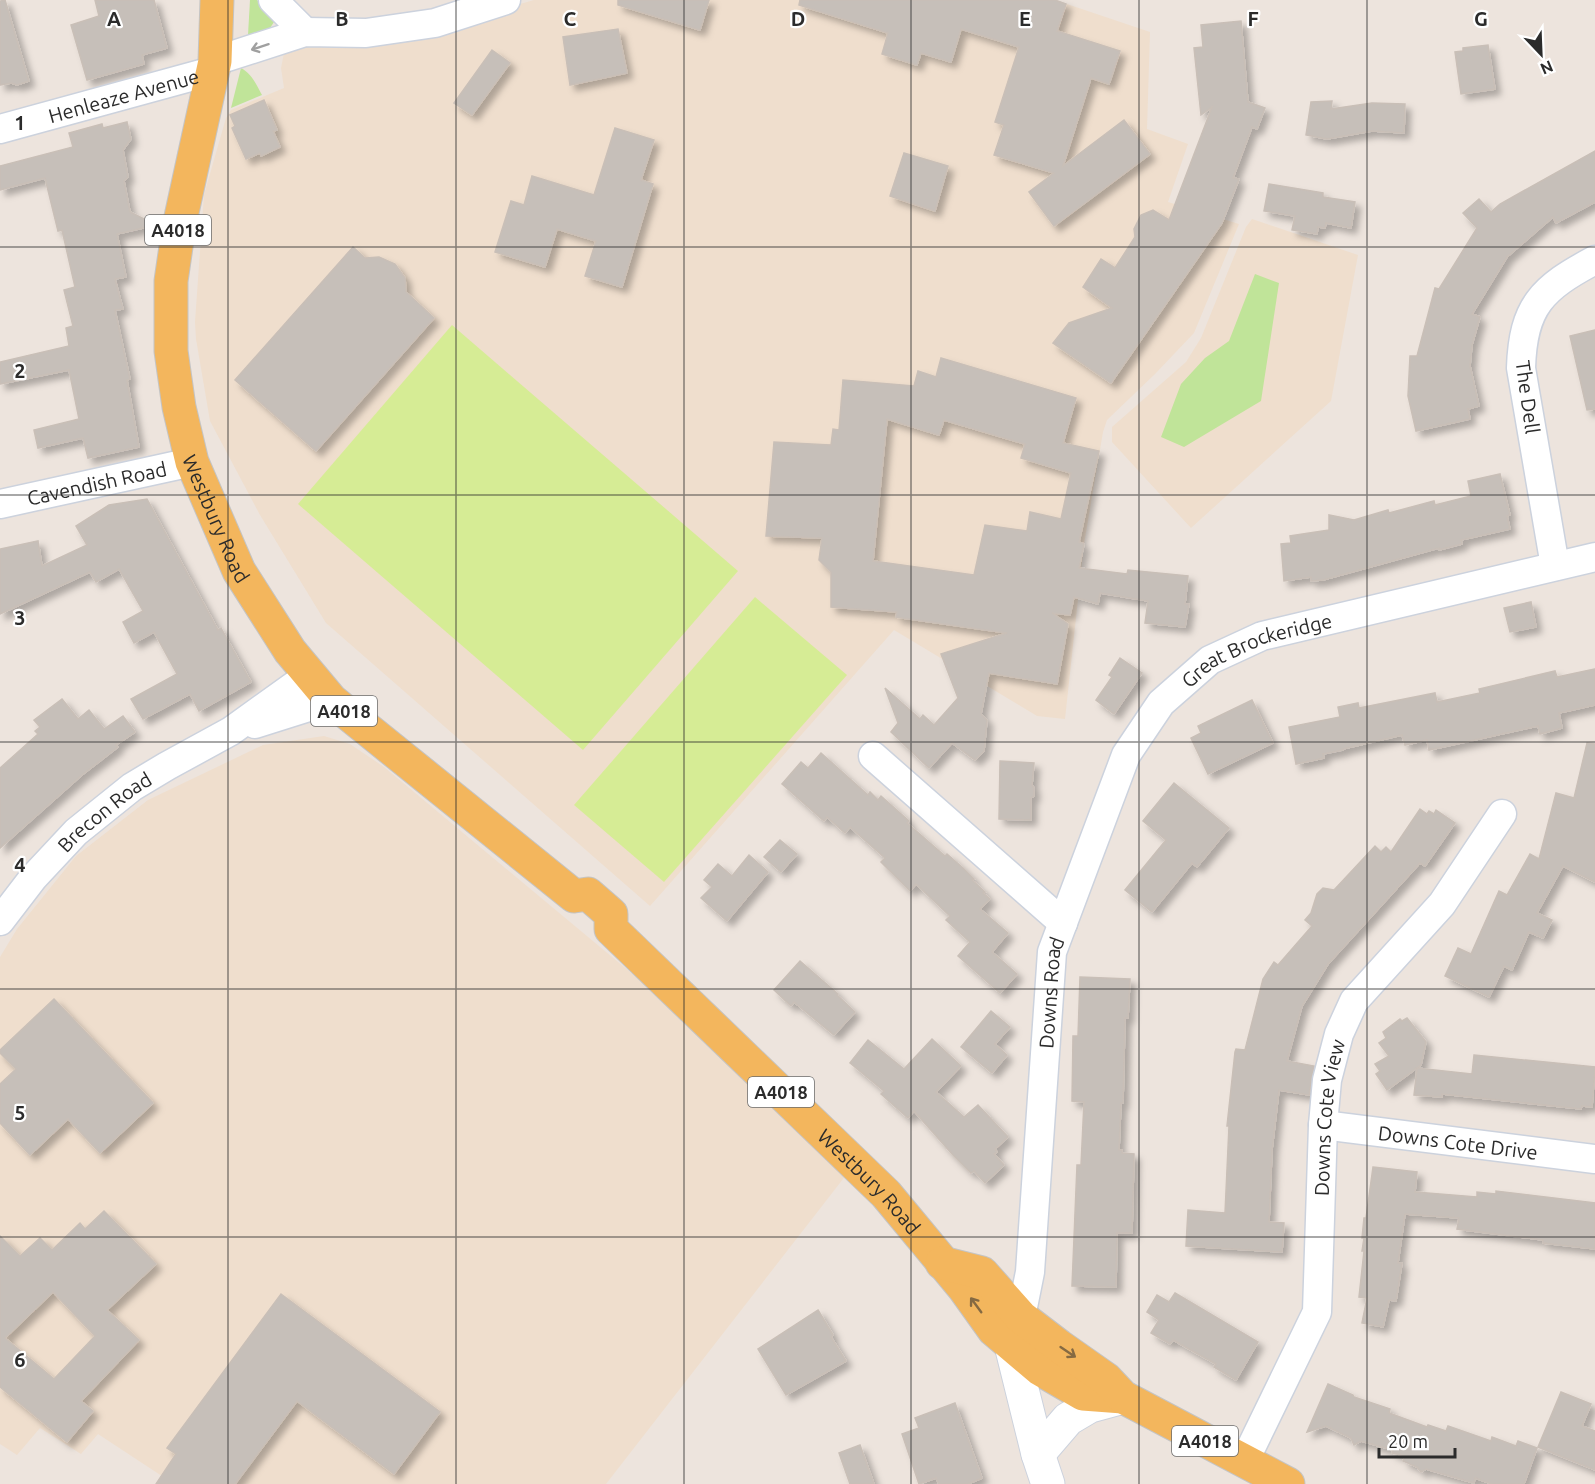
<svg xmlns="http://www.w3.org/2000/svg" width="1595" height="1484" viewBox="0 0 1595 1484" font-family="Ubuntu,sans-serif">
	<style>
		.education { fill: #efdecd }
		.green { fill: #c0e499 }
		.pitch { fill: #d6ec95 }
		.building { fill: #c6bfb9; stroke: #c9bfb7; stroke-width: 1.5; fill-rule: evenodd; filter: url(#shadow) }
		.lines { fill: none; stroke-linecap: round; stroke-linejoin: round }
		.minor-casing { stroke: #ccd2dd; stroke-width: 31 }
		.secondary-casing { stroke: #ccd2dd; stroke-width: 35 }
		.primary-casing { stroke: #c4c4c4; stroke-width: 35 }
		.minor { stroke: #fff; stroke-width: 28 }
		.secondary { stroke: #fff; stroke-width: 33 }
		.primary { stroke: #f3b65d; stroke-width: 33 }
		.oneway { stroke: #a0a0a0 }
		.oneway2 { stroke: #856a42 }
		.grid { fill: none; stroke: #2b2b2b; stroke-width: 1.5; stroke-opacity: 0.55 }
		.labels { text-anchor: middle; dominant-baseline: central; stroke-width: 4.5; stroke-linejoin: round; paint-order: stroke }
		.shield { fill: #fff; stroke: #6b6b6b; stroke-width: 1.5 }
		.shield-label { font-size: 18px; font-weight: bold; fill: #2b2b2b }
		.street-label { font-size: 20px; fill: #2b2b2b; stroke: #fff }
		.grid-label { font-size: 20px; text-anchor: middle; font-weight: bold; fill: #2b2b2b; stroke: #fff; stroke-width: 4.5; stroke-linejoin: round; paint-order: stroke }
	</style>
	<defs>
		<filter id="shadow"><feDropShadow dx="5.5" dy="5.5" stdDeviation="3" flood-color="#0004"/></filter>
	</defs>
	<rect width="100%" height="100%" fill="#ede4dd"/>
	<g class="education">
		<path d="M534,0H1055L1150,32L1147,129L1188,144L1168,202L1239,224L1194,333L1155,374L1107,420L1103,432L1084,544L1065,719L1037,716L894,630L650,906L326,623L260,515L210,421L196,339L195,322L204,195L226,118L231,110L284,88L281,68L284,53L291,44L428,31Z"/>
		<path d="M1252,219L1358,255L1331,401L1191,528L1112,442V427L1186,362L1201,338L1246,227Z"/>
		<path d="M324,736L350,744L384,767L857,1161L606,1484H174L98,1434L81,1454L40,1428L17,1455L0,1444V957L17,929L76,856L148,800L263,745Z"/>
	</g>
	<g class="green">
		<path d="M250,0H257L272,15L274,22L268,31L248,35Z"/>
		<path d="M241,68C252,74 256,84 262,95L231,108Z"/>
		<path d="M1255,274L1279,283L1261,401L1184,447L1161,437L1181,384L1205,358L1229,341Z"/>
	</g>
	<g class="pitch">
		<path d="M452,325L738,571L583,750L298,504Z"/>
		<path d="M755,597L847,675L664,882L574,805Z"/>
	</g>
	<g class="building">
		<path d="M5,0L29,81L17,85L11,83L0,85V1Z"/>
		<path d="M95,0H154L167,48L142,55L144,64L87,80L71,25L99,16Z"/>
		<path d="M618,0H709L700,30L618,5Z"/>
		<path d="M800,0H1055L1066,4L1057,31L1120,51L1109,84L1091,78L1063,166L1124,120L1150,154L1054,226L1029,192L1054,173L994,155L1004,125L995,122L1019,47L961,29L951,62L921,53L917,65L882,54L888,33L799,5Z"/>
		<path d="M1241,21L1248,102L1265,108L1257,129L1252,127L1233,178L1239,179L1222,223L1111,383L1053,343L1069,323L1112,308L1083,287L1101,259L1115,268L1135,237L1134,229L1141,215L1153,210L1169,220L1212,107L1201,115L1194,48L1203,47L1201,25Z"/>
		<path d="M618,29L627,73L570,85L563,37Z"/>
		<path d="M1488,45L1495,89L1461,94L1455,52L1463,51V48Z"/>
		<path d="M492,50L510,63L472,115L454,103Z"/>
		<path d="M264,100L277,130L273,131L280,147L261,156L260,153L246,159L232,128L235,126L230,115Z"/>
		<path d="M1332,101L1331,109L1372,103L1405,104L1404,133L1372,131L1327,139L1306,135L1311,102Z"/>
		<path d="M127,122L131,139L123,150L128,177L124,181L130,212L156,225L117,234L126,277L115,279L123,309L115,310L130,379L127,380L139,447L88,458L83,438L38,448L34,430L79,419L69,370L0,384V362L69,346L66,328L73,326L64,290L75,287L62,230L58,231L45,178L0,190V166L73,147L69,133L102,124L103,128Z"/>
		<path d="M615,128L654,140L641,180L653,184L622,287L585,276L596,241L557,229L545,267L495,252L511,201L524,205L532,176L594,195Z"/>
		<path d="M1595,151V202L1556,223L1553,217L1507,257L1472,314L1480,317L1472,345L1470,366L1479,406L1468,409L1470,419L1416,431L1408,396L1410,356H1417L1435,288L1439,289L1477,228L1463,213L1479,199L1491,212L1500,204Z"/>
		<path d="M904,153L948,166L935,211L890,196Z"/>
		<path d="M1269,184L1323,193V197L1355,202L1351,228L1326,223L1325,228L1318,227L1317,234L1292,230L1295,216L1264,211Z"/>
		<path d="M353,247L365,258L379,257L395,264L405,278L406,292L434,318L316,451L235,380Z"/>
		<path d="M1595,330V409L1587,410L1570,336Z"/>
		<path d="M941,358L1076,398L1063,443L1099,451L1079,542L1084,544L1079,568L1127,574L1128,570L1188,576L1185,604H1189L1185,627L1145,623L1148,601L1100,593L1098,604L1074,597L1070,615L1052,613L1068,624L1057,684L989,673L981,714L987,720L984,751L975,760L952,743L929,768L891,732L898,723L885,688L920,719L923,715L934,725L958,698L941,654L1007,633L896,617L897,612L831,607V572L819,560L822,538L766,536L774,442L831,445L833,429L839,430L843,380L914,386L918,371L936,377ZM887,419L939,435L944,420L1025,444L1021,458L1071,473L1061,519L1030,512L1027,531L985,525L974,575L873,561Z"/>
		<path d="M1500,474L1510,515L1507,516L1510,529L1461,540L1462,544L1439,550V548L1323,580L1311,581V577L1284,581L1281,544L1291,543L1290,536L1329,530V515L1354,520L1388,510L1389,513L1434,501L1435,505L1471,496L1468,481Z"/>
		<path d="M147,499L218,630L221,628L251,682L199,711L190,694L143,719L131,699L177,674L154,632L134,643L123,622L143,611L119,569L96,582L90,572L0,614V549L38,541L42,566L87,545L76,526L109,505Z"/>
		<path d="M1531,602L1536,627L1510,632L1504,608Z"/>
		<path d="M1120,658L1142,673L1114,714L1096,700L1112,677L1109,675Z"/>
		<path d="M1595,669V705L1559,713L1562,728L1540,734L1538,726L1429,750L1427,740L1405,745L1402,735L1343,749V750L1323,754L1324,758L1296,764L1289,727L1340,717L1338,707L1358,703L1359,708L1435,693L1437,702L1480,693L1479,689L1555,671L1557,677Z"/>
		<path d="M62,699L78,719L89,710L104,729L123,716L135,732L116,745L118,747L82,775L0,848V768L38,734L35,731L40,727L34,720Z"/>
		<path d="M1252,700L1273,743L1208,774L1191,738L1201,733L1198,726Z"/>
		<path d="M1587,743L1595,744V882L1563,866L1537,913L1552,920L1543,938L1529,932L1512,970L1504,966L1489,997L1445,976L1458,948L1471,954L1499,891L1507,895L1530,854L1539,859L1556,793L1574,798Z"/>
		<path d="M821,753L868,795L870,792L878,800L881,796L909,821L907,823L945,856L947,854L963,868L974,879L972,880L985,892L983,893L990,899L980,909L1008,933L992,952L1017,974L1000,993L958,956L970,942L946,920L950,916L916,884L910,891L881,862L885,858L850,827L845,833L827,817L824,821L782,784L801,762L808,768Z"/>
		<path d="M1000,761L1034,763L1032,785L1034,788V796L1031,798V820L999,819Z"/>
		<path d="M1174,783L1229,828L1197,867L1192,863L1152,912L1125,890L1166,840L1143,821Z"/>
		<path d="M1420,809L1427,814L1429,811L1434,814L1436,810L1455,823L1425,866L1420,863L1328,964L1302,1006L1287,1061L1314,1066L1309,1095L1279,1090L1272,1150L1269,1222L1284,1223L1282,1252L1186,1246L1188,1210L1225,1213L1229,1126H1227L1235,1052L1236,1049L1245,1050L1263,979L1274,962L1278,965L1312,926L1305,920L1311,913L1317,894L1323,888L1334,890L1375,846L1381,852L1386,847L1391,852Z"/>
		<path d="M780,840L797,854L781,872L764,857Z"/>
		<path d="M749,855L768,872L727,921L701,898L712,887L704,880L718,864L732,876Z"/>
		<path d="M800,961L838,994L837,995L855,1012L834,1035L794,1002L791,1006L774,990Z"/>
		<path d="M1080,977L1130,979L1128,1018H1125L1123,1103H1121L1119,1150H1122V1153L1134,1154L1132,1233H1117L1116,1287L1072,1286L1077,1165H1081L1084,1102L1072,1101L1073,1036H1078Z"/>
		<path d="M54,999L153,1103L100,1153L68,1119L30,1155L0,1123V1084L16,1069L0,1053V1050Z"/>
		<path d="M991,1011L1010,1027L995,1044L1007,1055L992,1073L961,1047Z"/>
		<path d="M1407,1018L1426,1042L1421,1065L1387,1090L1376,1074L1380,1071L1375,1064L1389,1056L1379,1043L1386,1038L1383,1032L1400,1019L1402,1021Z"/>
		<path d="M932,1039L961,1066L936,1092L964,1117L978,1105L1008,1137L995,1149L997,1152L994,1154L1004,1165L985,1183L974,1171L971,1173L953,1155L914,1111L908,1118L881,1094L884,1091L850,1063L868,1040L904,1069Z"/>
		<path d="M1474,1055L1595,1067L1592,1107L1582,1106L1581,1109L1442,1094V1097L1414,1095L1417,1068L1472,1074Z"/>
		<path d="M1373,1167L1417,1172L1415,1192L1477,1197V1192L1496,1194V1191L1595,1203V1249L1543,1243V1240L1457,1229L1459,1218L1405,1214L1398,1263H1402L1396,1301L1389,1300L1383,1327L1362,1323L1367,1298L1359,1297L1364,1251H1362L1364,1238H1362L1364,1218H1366Z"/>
		<path d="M104,1211L156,1264L107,1310L139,1340L81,1401L93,1411L67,1442L0,1387V1236L20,1256L40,1238L52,1250L80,1223L85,1229ZM53,1292L95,1336L54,1379L5,1338Z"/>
		<path d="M1175,1293L1258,1342L1236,1380L1214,1367L1216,1364L1173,1340L1170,1344L1151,1333L1159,1320L1147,1312L1157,1295L1169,1302Z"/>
		<path d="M281,1294L440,1412L394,1474L297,1401L235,1484H156L176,1454L167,1448Z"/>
		<path d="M818,1310L833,1335L831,1337L846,1361L786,1395L758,1349Z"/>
		<path d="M1328,1384L1353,1395L1354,1397L1390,1409L1389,1413L1427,1427L1428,1425L1446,1431L1448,1426L1491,1441L1492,1437L1516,1446L1518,1441L1537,1448L1524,1484H1492L1475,1478L1474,1483L1426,1469L1421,1472L1417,1467L1403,1461L1406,1456L1392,1453L1393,1450L1361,1441L1354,1445L1351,1438L1326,1426L1307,1432Z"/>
		<path d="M1561,1392L1591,1404L1582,1426L1595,1431V1470L1538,1447Z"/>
		<path d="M955,1403L982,1478L968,1484H939L936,1478L919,1484L902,1434L919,1428L915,1418Z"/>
		<path d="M860,1445L874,1484H850L839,1453Z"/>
	</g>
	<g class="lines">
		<g class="minor-casing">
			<g id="minor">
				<path d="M273,0L305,32"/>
				<path d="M215,61L305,32L366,33L435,23L506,0"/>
				<path id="s1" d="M0,129L212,71"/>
				<path id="s2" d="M0,504L192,462"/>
				<path d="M1555,566L1521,368C1523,306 1542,288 1595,260"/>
				<path d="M255,724L331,700"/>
				<path d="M873,756L1063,923"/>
				<path id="s3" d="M0,921L33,878L76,832L132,787L167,766L231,731L309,675"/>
				<path id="s4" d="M1323,1125L1595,1159"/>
				<path id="s5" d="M1015,1334L1021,1317L1030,1272L1052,952L1126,755L1161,703L1210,660L1262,636L1595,557"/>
				<path id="s6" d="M1244,1462L1317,1312L1323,1125L1327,1080L1339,1034L1354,1001L1442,904L1502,814"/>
			</g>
		</g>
		<g class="secondary-casing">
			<g id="secondary">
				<path d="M1011,1345L1038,1454L1048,1484"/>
				<path d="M1038,1454L1068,1419L1090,1406L1123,1397"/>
			</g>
		</g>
		<g class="primary-casing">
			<g id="primary">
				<path id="s7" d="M217,0L215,61L179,226L171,281V351L179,407L192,462L239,571L290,651L331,700L574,896L588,894L611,914V929L886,1194L964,1288L994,1330L1040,1369L1083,1394L1123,1397"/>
				<path d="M942,1263L982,1273L1021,1317L1059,1346L1106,1379L1123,1397L1288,1484"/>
			</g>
		</g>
		<use href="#minor" class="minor"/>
		<use href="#secondary" class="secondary"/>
		<use href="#primary" class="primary"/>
	</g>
	<defs><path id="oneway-shaft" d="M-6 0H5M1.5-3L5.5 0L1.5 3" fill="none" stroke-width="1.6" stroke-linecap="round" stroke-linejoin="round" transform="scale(1.5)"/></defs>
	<use class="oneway" href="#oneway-shaft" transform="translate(260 47) rotate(162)"/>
	<g class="oneway2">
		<use href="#oneway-shaft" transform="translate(976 1305) rotate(-126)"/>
		<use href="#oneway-shaft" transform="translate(1068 1352) rotate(34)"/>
	</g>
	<path class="grid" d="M228,0V1484M456,0V1484M684,0V1484M911,0V1484M1139,0V1484M1367,0V1484M0,247H1595M0,495H1595M0,742H1595M0,989H1595M0,1237H1595"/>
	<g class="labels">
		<g class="shield">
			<rect x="145" y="215" width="66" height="30" rx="4.5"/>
			<rect x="311" y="696" width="66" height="30" rx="4.5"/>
			<rect x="748" y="1077" width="66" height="30" rx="4.5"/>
			<rect x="1172" y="1426" width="66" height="30" rx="4.5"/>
		</g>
		<g class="shield-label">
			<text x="178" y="230">A4018</text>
			<text x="344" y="711">A4018</text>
			<text x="781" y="1092">A4018</text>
			<text x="1205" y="1441">A4018</text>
		</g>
		<g class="street-label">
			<text stroke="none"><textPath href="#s1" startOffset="128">Henleaze Avenue</textPath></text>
			<text transform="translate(1528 397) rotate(82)">The Dell</text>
			<text stroke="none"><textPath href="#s2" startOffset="99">Cavendish Road</textPath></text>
			<text stroke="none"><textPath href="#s7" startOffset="530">Westbury Road</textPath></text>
			<text stroke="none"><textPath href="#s5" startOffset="770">Great Brockeridge</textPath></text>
			<text stroke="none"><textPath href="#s3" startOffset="152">Brecon Road</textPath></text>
			<text stroke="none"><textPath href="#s5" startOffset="344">Downs Road</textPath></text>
			<text stroke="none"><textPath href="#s6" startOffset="362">Downs Cote View</textPath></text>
			<text stroke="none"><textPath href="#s4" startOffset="136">Downs Cote Drive</textPath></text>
			<text stroke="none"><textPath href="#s7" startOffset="1479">Westbury Road</textPath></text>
		</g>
	</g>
	<g class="grid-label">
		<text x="114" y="26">A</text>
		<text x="342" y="26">B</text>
		<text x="570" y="26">C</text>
		<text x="798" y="26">D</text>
		<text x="1025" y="26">E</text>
		<text x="1253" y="26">F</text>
		<text x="1481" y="26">G</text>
		<text x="20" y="130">1</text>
		<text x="20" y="378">2</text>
		<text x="20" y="625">3</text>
		<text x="20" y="872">4</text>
		<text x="20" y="1120">5</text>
		<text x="20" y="1367">6</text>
	</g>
	<g transform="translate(1541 54) rotate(157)" stroke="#ffffff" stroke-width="4.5" paint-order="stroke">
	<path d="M0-4.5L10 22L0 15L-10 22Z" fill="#2b2b2b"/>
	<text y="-9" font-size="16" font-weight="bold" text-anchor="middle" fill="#2b2b2b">N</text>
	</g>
	<path d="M1379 1448v9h76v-9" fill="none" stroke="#2b2b2b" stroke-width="3"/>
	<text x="1388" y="1448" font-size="18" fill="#2b2b2b" stroke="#ffffff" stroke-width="4.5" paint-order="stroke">20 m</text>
</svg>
